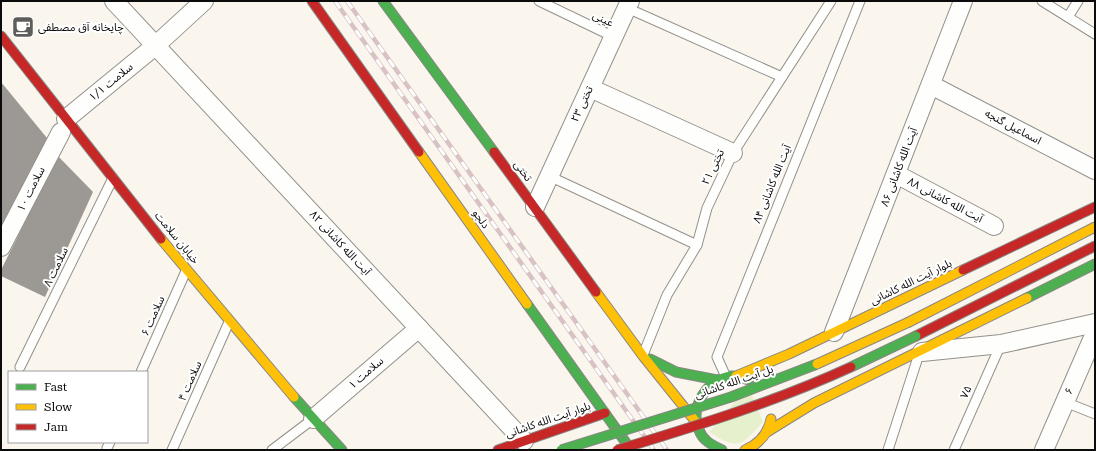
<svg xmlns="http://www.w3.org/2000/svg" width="1096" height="451" viewBox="0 0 1096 451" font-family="'Roboto Serif','Noto Sans Arabic',serif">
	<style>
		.green { fill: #e6f0cc }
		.building { fill: #9c9894 }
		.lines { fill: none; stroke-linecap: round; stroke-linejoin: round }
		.lane-casing { stroke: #93918d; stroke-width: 11 }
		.street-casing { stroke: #93918d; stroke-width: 20 }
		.fast-casing { stroke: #898784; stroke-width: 11 }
		.slow-casing { stroke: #898784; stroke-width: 11 }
		.jam-casing { stroke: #898784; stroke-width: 11 }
		.lane { stroke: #fefefc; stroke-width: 9 }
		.street { stroke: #fefefc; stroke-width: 18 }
		.fast { stroke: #4caf50; stroke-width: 9 }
		.slow { stroke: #ffc107; stroke-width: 9 }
		.jam { stroke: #c62828; stroke-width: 9 }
		.rail-casing { stroke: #d8c2c4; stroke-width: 4.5 }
		.rail { stroke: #fff; stroke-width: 3; stroke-dasharray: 9; stroke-linecap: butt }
		.fast-bridge-casing { stroke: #898784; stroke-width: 11; stroke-linecap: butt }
		.slow-bridge-casing { stroke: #898784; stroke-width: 11; stroke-linecap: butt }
		.jam-bridge-casing { stroke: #898784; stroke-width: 11; stroke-linecap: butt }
		.fast-bridge { stroke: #4caf50; stroke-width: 9 }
		.slow-bridge { stroke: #ffc107; stroke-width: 9 }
		.jam-bridge { stroke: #c62828; stroke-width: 9 }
		.labels { text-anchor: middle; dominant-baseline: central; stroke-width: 4; stroke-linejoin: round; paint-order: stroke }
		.street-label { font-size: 11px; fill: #0b0b0b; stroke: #fff }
		.poi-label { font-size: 11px; fill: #0b0b0b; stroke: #fff; text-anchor: start }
	</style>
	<rect width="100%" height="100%" fill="#faf6ee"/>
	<path class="green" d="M748,386L763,422C741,446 739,451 709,432Z"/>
	<g class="building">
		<path d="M1,82L47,138L1,232Z"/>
		<path d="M55,153L93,192L45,297L1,276V270L26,220Z"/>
	</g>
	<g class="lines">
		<g class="lane-casing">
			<g id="lane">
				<path d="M539,1L614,37"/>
				<path d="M1042,1L1095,34"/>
				<path d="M627,8L782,77"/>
				<path d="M1068,17L1078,1"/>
				<path d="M549,176L697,245"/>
				<path d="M643,355L667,295L697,245L707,208L733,153L831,1"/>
				<path d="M20,367L113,178"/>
				<path d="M141,372L186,271"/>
				<path d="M726,377L717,357L860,1"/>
				<path d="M1065,402L1095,414"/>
				<path d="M107,448L110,442"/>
				<path d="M172,450L229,322"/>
				<path d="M272,450L313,419"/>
				<path d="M888,450L919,354"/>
				<path d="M954,450L1001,344"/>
			</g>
		</g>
		<g class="street-casing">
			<g id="street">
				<path d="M114,1L524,441"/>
				<path d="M931,85L1095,170"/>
				<path d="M590,88L733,153"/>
				<path d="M66,119L155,46L204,1"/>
				<path d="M896,174L994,226"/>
				<path d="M535,207L630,1"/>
				<path d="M1,247L61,132"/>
				<path d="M834,332L963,1"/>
				<path d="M922,352L1001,344L1095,323"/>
				<path d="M313,419L419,328"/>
				<path d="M1044,450L1095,333"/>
			</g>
		</g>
		<g class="fast-casing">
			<g id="fast">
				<path d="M383,1L494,152"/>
				<path d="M1027,298L1095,264"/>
				<path d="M527,304L629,447"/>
				<path d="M650,359L676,372L717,380"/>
				<path d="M294,397L342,450"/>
				<path d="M722,450C712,445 703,441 699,430C689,407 707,379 731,376C736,375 744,379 749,380"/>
			</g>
		</g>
		<g class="slow-casing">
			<g id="slow">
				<path d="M419,152L527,304"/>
				<path d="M161,239L294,397"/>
				<path d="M596,292L643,356L696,422"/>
				<path d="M909,322L1095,227"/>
				<path d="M736,376L789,354L963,270"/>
				<path d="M767,432L814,403L1027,298"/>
				<path d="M745,450C759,444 768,434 771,419"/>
			</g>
		</g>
		<g class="jam-casing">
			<g id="jam">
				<path d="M312,1L419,152"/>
				<path d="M1,36L161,239"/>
				<path d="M494,152L596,292"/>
				<path d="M963,270L1095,207"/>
				<path d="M916,336L1095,246"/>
				<path d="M498,450L605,413"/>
			</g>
		</g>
		<use href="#lane" class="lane"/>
		<use href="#street" class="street"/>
		<use href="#fast" class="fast"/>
		<use href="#slow" class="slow"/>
		<use href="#jam" class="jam"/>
		<g class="rail-casing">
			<g id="rail">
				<path d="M335,1L654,450"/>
				<path d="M347,1L667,450"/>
			</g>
		</g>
		<use href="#rail" class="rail"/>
		<g class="fast-bridge-casing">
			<g id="fast-bridge">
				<path d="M851,367L916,336"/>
				<path d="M561,450L731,397L817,364"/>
			</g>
		</g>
		<g class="slow-bridge-casing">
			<path id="slow-bridge" d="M817,364L909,322"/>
		</g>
		<g class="jam-bridge-casing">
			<path id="jam-bridge" d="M617,450C696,426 775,402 851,367"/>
		</g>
		<use href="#fast-bridge" class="fast-bridge"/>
		<use href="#slow-bridge" class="slow-bridge"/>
		<use href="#jam-bridge" class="jam-bridge"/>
	</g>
	<defs>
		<g id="cafe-square" transform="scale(1.15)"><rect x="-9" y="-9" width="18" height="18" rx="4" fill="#5f5d5a" stroke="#fff"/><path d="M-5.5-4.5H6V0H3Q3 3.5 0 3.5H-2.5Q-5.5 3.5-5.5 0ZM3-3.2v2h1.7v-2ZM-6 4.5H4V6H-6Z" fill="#fff"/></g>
	</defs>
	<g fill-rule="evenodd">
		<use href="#cafe-square" x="23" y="27"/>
	</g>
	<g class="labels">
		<g class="street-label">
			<text transform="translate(603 19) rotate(26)">عینی</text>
			<text transform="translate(111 82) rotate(-39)">سلامت ۱/۱</text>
			<text transform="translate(582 104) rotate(-65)">تختی ۲۳</text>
			<text transform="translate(1013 127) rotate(28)">اسماعیل گنجه</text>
			<text transform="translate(713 167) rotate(-64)">تختی ۲۱</text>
			<text transform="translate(899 167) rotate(-69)">آیت الله کاشانی ۸۶</text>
			<text transform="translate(523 171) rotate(54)">تختی</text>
			<text transform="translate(772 184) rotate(-68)">آیت الله کاشانی ۸۴</text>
			<text transform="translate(31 189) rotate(-63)">سلامت ۱۰</text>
			<text transform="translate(945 200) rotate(28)">آیت الله کاشانی ۸۸</text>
			<text transform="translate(481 219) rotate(55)">دلجو</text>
			<text transform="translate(177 238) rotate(51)">خیابان سلامت</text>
			<text transform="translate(340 243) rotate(47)">آیت الله کاشانی ۸۲</text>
			<text transform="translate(56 267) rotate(-64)">سلامت ۸</text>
			<text transform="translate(911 282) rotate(-26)">بلوار آیت الله کاشانی</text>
			<text transform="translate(153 316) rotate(-66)">سلامت ۶</text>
			<text transform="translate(366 373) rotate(-41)">سلامت ۱</text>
			<text transform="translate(190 381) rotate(-66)">سلامت ۴</text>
			<text transform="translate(734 382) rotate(-19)">پل آیت الله کاشانی</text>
			<text transform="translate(1069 391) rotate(-66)">۶</text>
			<text transform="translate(966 392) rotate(-66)">۷۵</text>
			<text transform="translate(548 420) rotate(-19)">بلوار آیت الله کاشانی</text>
		</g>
		<g class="poi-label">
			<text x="38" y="27">چایخانه آق مصطفی</text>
		</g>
	</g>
	<rect width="1096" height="451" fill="none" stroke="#0b0b0b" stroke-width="4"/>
	<rect x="8" y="371" width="140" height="72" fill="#ffffff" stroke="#9d9d9d"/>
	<rect x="16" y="384" width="20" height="6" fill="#4caf50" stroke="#9d9d9d"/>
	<text x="44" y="391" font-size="12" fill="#0b0b0b">Fast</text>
	<rect x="16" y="404" width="20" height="6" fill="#ffc107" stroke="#9d9d9d"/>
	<text x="44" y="411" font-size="12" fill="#0b0b0b">Slow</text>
	<rect x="16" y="424" width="20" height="6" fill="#c62828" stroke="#9d9d9d"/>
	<text x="44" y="431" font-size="12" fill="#0b0b0b">Jam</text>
</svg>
